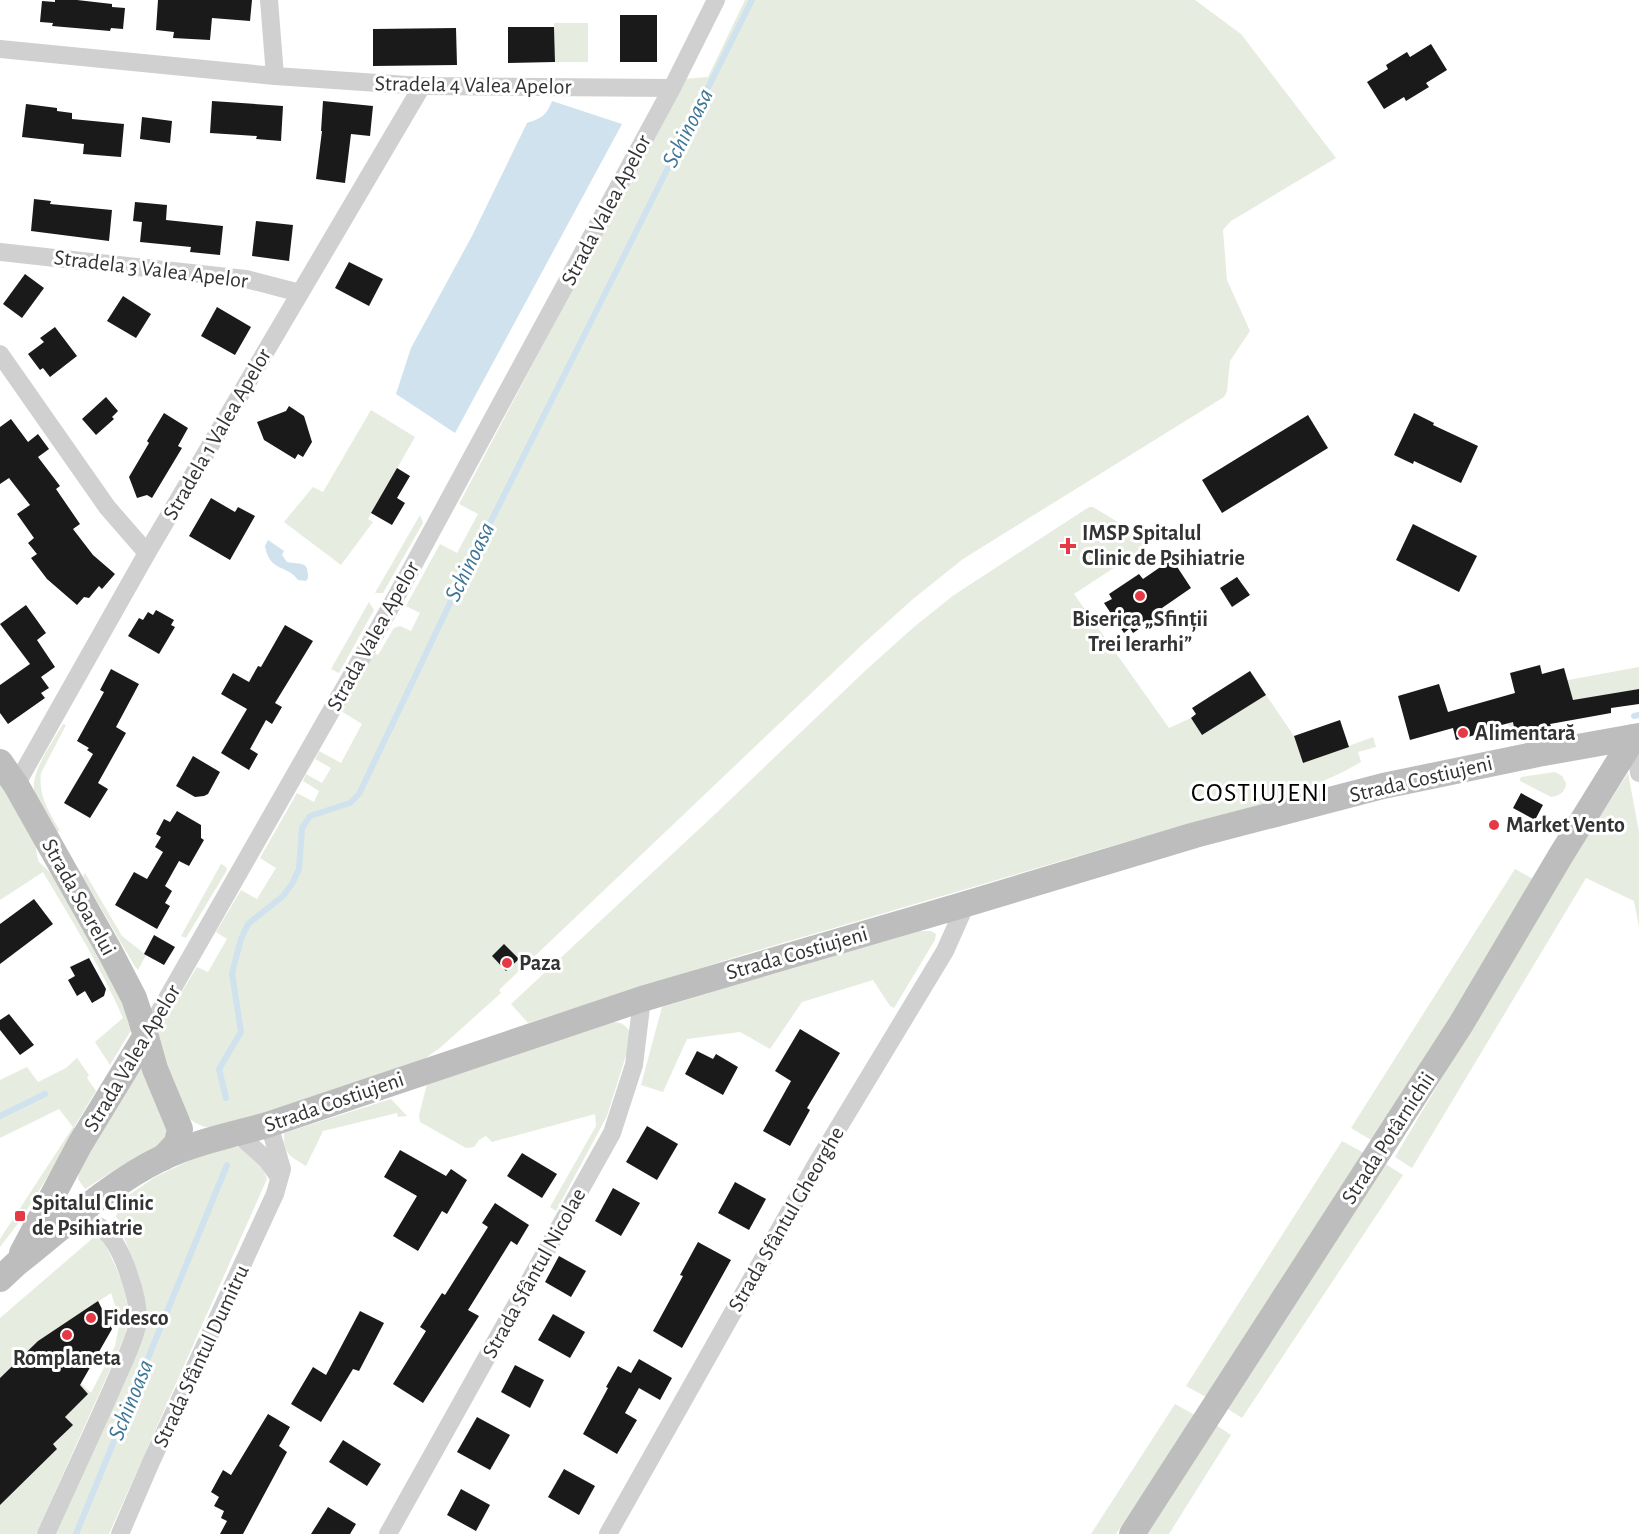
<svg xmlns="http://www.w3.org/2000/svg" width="1639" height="1534" viewBox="0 0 1639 1534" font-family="'Alegreya Sans',sans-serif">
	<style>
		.green { fill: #e6ecdf; fill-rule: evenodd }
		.water { fill: #cfe2ee }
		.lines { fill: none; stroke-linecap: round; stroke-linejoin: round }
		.stream { stroke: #cfe2ee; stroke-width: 6 }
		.building { fill: #1a1a1a }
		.street { stroke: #d0d0d0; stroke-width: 18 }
		.secondary { stroke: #bdbdbd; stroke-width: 26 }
		.poi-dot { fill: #e63946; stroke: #fff; stroke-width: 2 }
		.labels { text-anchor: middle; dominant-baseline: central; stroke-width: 6; stroke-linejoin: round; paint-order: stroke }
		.street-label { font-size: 22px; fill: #333; stroke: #fff }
		.poi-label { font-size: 22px; font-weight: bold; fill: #333; stroke: #fff; text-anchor: start }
		.water-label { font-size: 24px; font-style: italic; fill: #3f7597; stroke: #fff }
		.quarter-label { font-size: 26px; letter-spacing: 1.5px; fill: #000; stroke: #fff }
	</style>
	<rect width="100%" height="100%" fill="#fff"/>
	<g class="green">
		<path d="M745,0H1195L1241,34L1336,158L1231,221L1223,230L1227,280L1250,331L1230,361L1227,391L1224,397L963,559L913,599L863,644L499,990L501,993L441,1047L423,1060L216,1129C205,1127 195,1125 187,1116L157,1042L159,1029L197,967L208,972L227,939L216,932L241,890L257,899L276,868L260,858L297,793L314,802L319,791L303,781L306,774L322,783L331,768L315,759L319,751L341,763L362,724L341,711L373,653L378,655L394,628L400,626L411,631L420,613L406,606L440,544L457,553L478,514L459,504L683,79L708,77Z"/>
		<path d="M554,23H588V62H555Z"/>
		<path d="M371,410L415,437L368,519L373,522L341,565L284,522L313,487L323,492Z"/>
		<path d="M1089,507H1093L1152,543L1074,594L1169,728L1191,718L1202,735L1266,695L1294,736L1303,763L1373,737L1376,747L1358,752L1361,762L1343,772L1288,797L1122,843L742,955L528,1023L511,1004L711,818L866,670L914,627L954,595Z"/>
		<path d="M420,515L423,523L383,593H375Z"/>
		<path d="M369,602L374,610L339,673L331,669Z"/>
		<path d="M1639,667V689L1512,711L1515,733L1510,734L1503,697L1568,680Z"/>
		<path d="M63,724L66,725L41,773C38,796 49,812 60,831L56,832C50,821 41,810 36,799C26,776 52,744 63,724Z"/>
		<path d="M1555,772L1562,776L1566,783C1566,792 1559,796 1551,797L1520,781V779L1521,777Z"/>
		<path d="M1628,773L1639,832V927L1634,901L1586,878L1412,1168L1395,1157L1566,869Z"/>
		<path d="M0,774L34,832L37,856L39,862L63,885L60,889C87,934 113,979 133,1027L110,1065L95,1042L123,1018C101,967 71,919 43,872L0,900Z"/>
		<path d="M221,864L226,867L227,870L186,938L181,936Z"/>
		<path d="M1515,869L1537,881L1373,1141L1351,1128Z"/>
		<path d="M85,873L122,936L146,955L138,970L134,965L83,877Z"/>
		<path d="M919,931H931L936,934L935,940L894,1008L890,1006L873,980L802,1002L770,1049L740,1032L687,1039L663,1092L641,1085L662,1007Z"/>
		<path d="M612,1022C623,1022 627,1026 632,1036L607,1116L556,1211L550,1207L596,1126L595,1114L492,1142L486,1136L479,1140L474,1147L466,1148L420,1122L419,1115L427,1084Z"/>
		<path d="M77,1058L89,1075L87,1078L96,1091L74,1127L76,1131L20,1221L0,1247V1239L73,1127L59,1109L0,1138V1080L27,1067L38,1082L66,1068Z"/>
		<path d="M141,1067L146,1070L172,1139L113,1171L85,1189L78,1179L79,1172L112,1111Z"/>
		<path d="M391,1099L407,1116L398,1117L397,1113L323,1131L306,1166C290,1156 283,1154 284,1133Z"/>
		<path d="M1342,1141L1364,1153L1206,1397L1186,1386Z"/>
		<path d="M241,1147L259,1159L267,1179L109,1534H54L140,1346L141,1282L116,1216L125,1198L155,1177L193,1159L221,1148Z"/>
		<path d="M1384,1163L1403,1175L1242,1418L1226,1408Z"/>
		<path d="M93,1238L103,1239L124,1285L129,1317L125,1336L36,1534H0V1505L57,1449L53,1444L72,1425L65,1417L88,1394L37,1342L0,1378V1318ZM111,1293L120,1321L115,1346L91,1393L38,1341Z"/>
		<path d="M1175,1404L1195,1415L1116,1534H1091Z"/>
		<path d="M1213,1423L1231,1435L1169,1534H1144Z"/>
	</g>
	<g class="water">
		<path d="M552,101L622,124L455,433L396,394L411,348L472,236L527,123C542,118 546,116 552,101Z"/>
		<path d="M268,540L284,551L282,555L287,562C302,565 308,560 308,578L306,581L298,580C287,564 270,573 265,546Z"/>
	</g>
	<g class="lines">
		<g class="stream">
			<path d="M1634,716L1639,715"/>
			<path d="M226,1098L219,1069L241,1032L232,973L241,939L248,924L283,896L292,884L299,869L302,828L310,816L350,803L359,794L451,601L752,0"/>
			<path d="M0,1116L45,1094"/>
			<path d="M76,1534L227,1165"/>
		</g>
	</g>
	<g class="building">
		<path d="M55,0H77L112,4V7L125,8L123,29L111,28L110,31L87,29L52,26L53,23L40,22L42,1L55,2Z"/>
		<path d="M158,0H252L250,21L212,18L210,40L173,38L174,32L156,30Z"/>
		<rect x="620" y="15" width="37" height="47"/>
		<path d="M508,27H554L555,62L508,63Z"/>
		<path d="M456,28L457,65L373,66V29Z"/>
		<path d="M1431,44L1447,70L1426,83L1429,87L1406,101L1404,97L1384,109L1367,82L1388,69L1386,65L1407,52L1410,57Z"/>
		<path d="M212,101L283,106L281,141L256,139L257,136L210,133Z"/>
		<path d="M323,101L373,106L370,136L351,134L345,183L316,179L322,131H321Z"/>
		<path d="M26,104L57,108V111L72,113V119L124,124L121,157L83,154L84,144L22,137Z"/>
		<path d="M142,117L172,121L170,143L140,139Z"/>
		<path d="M34,199L51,201L50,204L112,210L109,241L31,231Z"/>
		<path d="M135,202L167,205L166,220L223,226L220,255L190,252L191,247L140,242L142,222L133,221Z"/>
		<path d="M256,221L293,225L289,261L252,256Z"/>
		<path d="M349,262L383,279L369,306L335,288Z"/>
		<path d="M25,274L44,288L22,318L3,304Z"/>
		<path d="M123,296L151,314L136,338L107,321Z"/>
		<path d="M217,307L251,327L235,355L201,336Z"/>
		<path d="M55,327L77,356L50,377L43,368L40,370L28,354L44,342L40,338Z"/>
		<path d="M106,397L118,411L112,417L114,419L96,435L82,419Z"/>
		<path d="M289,406L304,416L312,442L303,457L298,454L295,459L264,440L257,422L286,411Z"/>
		<path d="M164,413L188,428L178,446L182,448L152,498L147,495L137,498L129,477L149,443L147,441Z"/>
		<path d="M1414,413L1434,423L1433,425L1478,446L1461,483L1414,461L1413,464L1394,455Z"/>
		<path d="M1308,415L1328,448L1222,513L1202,480Z"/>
		<path d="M11,419L28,442L38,434L49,449L38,457L60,486L56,489L80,524L73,529L93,555L115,574L102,589L99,586L89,598L84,597L77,605L47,579L31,558L37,554L28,543L34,538L17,514L30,505L9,478L0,484V427Z"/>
		<path d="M397,468L410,476L397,498L405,503L392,525L371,513Z"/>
		<path d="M211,498L235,512L238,507L255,516L230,560L189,536Z"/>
		<path d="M1413,524L1477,556L1459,592L1396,560Z"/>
		<path d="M1172,559L1191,588L1162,608L1164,612L1133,633L1130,628L1124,633L1104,603L1112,599L1109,594L1139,574L1143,579Z"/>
		<path d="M1237,577L1250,595L1232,607L1220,588Z"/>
		<path d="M26,605L46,633L37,640L55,667L41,677L49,688L41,693L45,698L8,724L0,713V685L30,664L0,624Z"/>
		<path d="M156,610L174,620L171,625L175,627L159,654L128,636L139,618L143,620L148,612L153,615Z"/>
		<path d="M285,625L313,641L275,703L282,707L272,724L266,720L250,749L258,754L249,770L221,753L247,709L221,694L233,673L249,682L258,666L261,667Z"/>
		<path d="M1540,665L1542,674L1564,668L1573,700L1639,689V704L1611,708V713L1550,724L1551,726L1515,733L1513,722L1475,732V735L1456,740L1453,728L1410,740L1398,696L1439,684L1448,712L1515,693L1510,673Z"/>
		<path d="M111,669L139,684L116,727L126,733L98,783L108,789L90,818L64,803L93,754L87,750L89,748L77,741L104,692L100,690Z"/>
		<path d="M1250,671L1266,695L1202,735L1191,718L1196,714L1192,708Z"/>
		<path d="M1340,720L1349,747L1303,763L1294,736Z"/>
		<path d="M193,756L220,772L208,794L204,796L195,797L176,786Z"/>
		<path d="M1521,793L1543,805L1535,820L1513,808Z"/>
		<path d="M177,811L201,825V838L204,840L189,866L179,861L165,886L172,891L165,903L170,906L157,929L115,905L134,872L147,879L163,852L155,847L161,837L156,834L164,819L170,822Z"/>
		<path d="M34,899L53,924L0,964V924Z"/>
		<path d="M154,935L175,947L164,965L144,954Z"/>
		<path d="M504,944L519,959L506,971L492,956Z"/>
		<path d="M89,958L106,989L104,996L92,1003L85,991L77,996L68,980L75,976L70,967Z"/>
		<path d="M9,1014L34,1045L20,1055L0,1030V1020Z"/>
		<path d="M800,1029L840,1053L807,1108L810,1110L790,1146L763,1131L791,1081L775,1071Z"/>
		<path d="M697,1051L713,1059L716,1054L738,1067L723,1095L685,1074Z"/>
		<path d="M647,1126L678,1144L657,1180L626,1162Z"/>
		<path d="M400,1150L446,1176L451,1169L467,1180L447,1214L442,1211L418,1251L393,1236L417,1196L384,1177Z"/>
		<path d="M522,1153L557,1174L542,1198L507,1176Z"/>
		<path d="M735,1182L766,1199L749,1230L718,1213Z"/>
		<path d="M613,1188L640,1203L621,1236L595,1221Z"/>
		<path d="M495,1203L529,1225L517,1245L511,1241L468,1310L479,1316L423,1403L393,1384L426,1331L420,1327L442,1293L445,1295L488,1227L482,1223Z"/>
		<path d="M698,1242L731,1260L682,1348L653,1331L683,1276L680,1275Z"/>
		<path d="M559,1256L586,1271L571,1297L545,1282Z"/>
		<path d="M98,1301L112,1329L80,1385L88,1394L65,1417L73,1425L53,1444L57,1449L0,1505V1378L38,1341Z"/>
		<path d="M360,1311L384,1323L359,1371L353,1369L321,1422L291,1404L313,1367L326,1375Z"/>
		<path d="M553,1314L585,1332L570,1358L538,1340Z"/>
		<path d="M639,1359L672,1378L660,1400L639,1388L625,1413L637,1420L617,1454L583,1434L608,1388L606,1387L618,1366L631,1373Z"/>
		<path d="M515,1365L544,1380L530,1408L501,1392Z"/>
		<path d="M268,1414L290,1427L279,1446L287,1452L243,1534H220L227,1521L221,1518L224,1511L214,1506L219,1497L211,1492L223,1470L231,1475Z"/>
		<path d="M477,1417L510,1435L490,1470L457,1452Z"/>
		<path d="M343,1440L381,1464L367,1486L329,1462Z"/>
		<path d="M564,1469L595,1486L579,1515L548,1497Z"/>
		<path d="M461,1489L490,1505L476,1531L447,1515Z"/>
		<path d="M328,1507L356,1524L350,1534H311Z"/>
	</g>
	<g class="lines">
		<g class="street">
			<path d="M269,0L275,76"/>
			<path d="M0,49L275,76L422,86L672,88"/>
			<path d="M0,252L246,279L300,293"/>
			<path d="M0,354L107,507L147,553"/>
			<path d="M1634,737L1639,773"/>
			<path d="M16,785L147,553L422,86"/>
			<path d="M145,1037L390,608L672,88L716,0"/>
			<path d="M237,1133L267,1160L279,1177"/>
			<path d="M46,1534C70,1481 95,1428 118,1375C124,1362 138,1332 138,1319C138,1295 122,1245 104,1230C96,1223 85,1220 75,1217"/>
			<path d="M120,1534L151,1462L275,1194L282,1169L273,1138L267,1125"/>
			<path d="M388,1534L612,1133L634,1065L642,999"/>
			<path d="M608,1534L817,1163L945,951L966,904"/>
		</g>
		<g class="secondary">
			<path d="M0,762L16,785L109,950L134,998L141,1019L155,1069L180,1129L177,1143L163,1158"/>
			<path d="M22,1253L80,1144L145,1037"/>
			<path d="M0,1279L16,1264C62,1228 108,1184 162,1158C195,1142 232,1135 267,1125L642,999L966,904L1195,835L1383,786L1538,754L1639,736"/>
			<path d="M1132,1534L1461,1024L1561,855L1634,737"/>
		</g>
	</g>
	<g class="poi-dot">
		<path d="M1065 537h6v6h6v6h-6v6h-6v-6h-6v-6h6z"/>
		<circle cx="1140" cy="596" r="6"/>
		<circle cx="1463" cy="733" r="6"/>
		<circle cx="1494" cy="825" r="6"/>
		<circle cx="507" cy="963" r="6"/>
		<rect x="14" y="1210" width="12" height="12" rx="3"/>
		<circle cx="91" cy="1318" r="6"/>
		<circle cx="67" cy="1335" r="6"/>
	</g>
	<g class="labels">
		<g class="street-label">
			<text transform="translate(473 85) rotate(1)">Stradela 4 Valea Apelor</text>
			<text transform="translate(606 210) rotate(-62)">Strada Valea Apelor</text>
			<text transform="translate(151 269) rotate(7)">Stradela 3 Valea Apelor</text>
			<text transform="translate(217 434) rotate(-60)">Stradela 1 Valea Apelor</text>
			<text transform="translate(373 636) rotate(-61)">Strada Valea Apelor</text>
			<text transform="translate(1421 779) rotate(-13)">Strada Costiujeni</text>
			<text transform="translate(79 897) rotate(61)">Strada Soarelui</text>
			<text transform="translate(797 953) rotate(-16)">Strada Costiujeni</text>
			<text transform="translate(132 1058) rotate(-59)">Strada Valea Apelor</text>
			<text transform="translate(334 1102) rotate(-19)">Strada Costiujeni</text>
			<text transform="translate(1388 1138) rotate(-57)">Strada Potârnichii</text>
			<text transform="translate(786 1219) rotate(-60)">Strada Sfântul Gheorghe</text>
			<text transform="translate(534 1273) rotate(-61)">Strada Sfântul Nicolae</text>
			<text transform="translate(201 1356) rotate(-65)">Strada Sfântul Dumitru</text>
		</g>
		<g class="poi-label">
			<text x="1082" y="533">IMSP Spitalul<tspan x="1082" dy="25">Clinic de Psihiatrie</tspan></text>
			<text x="1140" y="619" text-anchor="middle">Biserica „Sfinții<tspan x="1140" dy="25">Trei Ierarhi”</tspan></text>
			<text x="1475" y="733">Alimentară</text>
			<text x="1506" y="825">Market Vento</text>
			<text x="519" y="963">Paza</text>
			<text x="32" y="1203">Spitalul Clinic<tspan x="32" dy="25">de Psihiatrie</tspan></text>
			<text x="103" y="1318">Fidesco</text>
			<text x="67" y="1358" text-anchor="middle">Romplaneta</text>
		</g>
		<g class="water-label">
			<text transform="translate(688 128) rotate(-63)">Schinoasa</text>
			<text transform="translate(470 562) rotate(-64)">Schinoasa</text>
			<text transform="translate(131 1400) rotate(-68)">Schinoasa</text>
		</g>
		<g class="quarter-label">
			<text x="1260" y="793">COSTIUJENI</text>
		</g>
	</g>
</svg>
